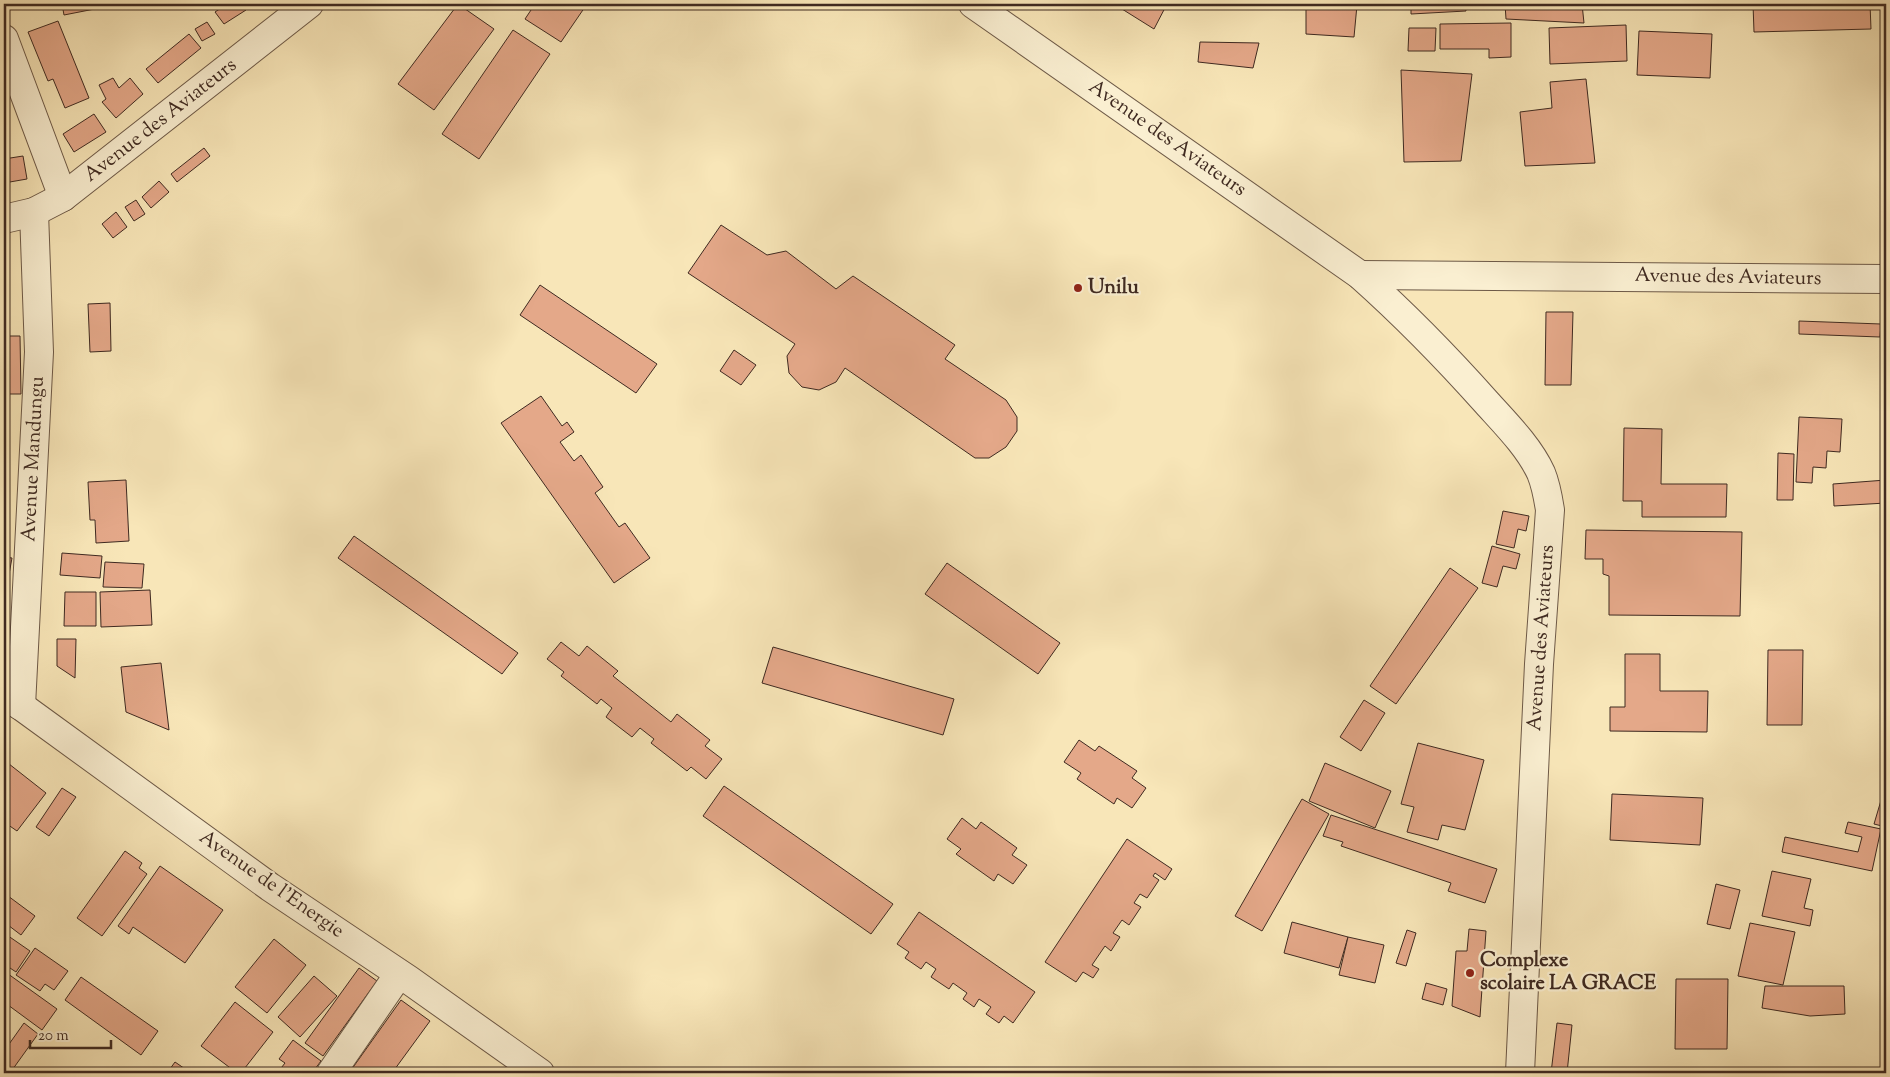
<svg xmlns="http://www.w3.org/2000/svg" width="1890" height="1077" viewBox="0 0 1890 1077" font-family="'Sorts Mill Goudy',serif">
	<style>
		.building { fill: #e4a889; stroke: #3f2a21 }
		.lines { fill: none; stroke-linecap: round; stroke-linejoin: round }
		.minor-casing { stroke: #6d5947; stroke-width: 30 }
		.minor { stroke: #faefd1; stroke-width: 28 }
		.poi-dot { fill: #8f2418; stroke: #faefd1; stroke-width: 2 }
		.labels { text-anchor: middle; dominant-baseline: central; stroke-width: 4.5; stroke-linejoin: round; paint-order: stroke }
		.street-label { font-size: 20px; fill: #3f2a21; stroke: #faefd1 }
		.poi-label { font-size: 20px; font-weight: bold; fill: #3f2a21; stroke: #faefd1; text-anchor: start }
	</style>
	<rect width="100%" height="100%" fill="#f8e6b8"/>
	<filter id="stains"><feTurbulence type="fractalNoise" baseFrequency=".004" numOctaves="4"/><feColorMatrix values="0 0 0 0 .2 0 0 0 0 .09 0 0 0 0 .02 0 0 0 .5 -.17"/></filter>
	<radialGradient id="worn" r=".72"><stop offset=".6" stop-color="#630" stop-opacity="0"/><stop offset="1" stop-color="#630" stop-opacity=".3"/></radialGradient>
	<g class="building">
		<path d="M62,4H120L64,15Z"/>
		<path d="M227,4H242L246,10L224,24L215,12Z"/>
		<path d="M458,4L494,29L434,110L398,84Z"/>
		<path d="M535,4H587L561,42L525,19Z"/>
		<path d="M1125,4H1167L1154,29L1122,9Z"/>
		<path d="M1306,4L1357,5L1354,37L1306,34Z"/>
		<path d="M1411,4H1465L1466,11L1411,14Z"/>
		<path d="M1505,4H1582L1584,23L1506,19Z"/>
		<path d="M1753,4H1870L1871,29L1754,32Z"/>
		<path d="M58,21L89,98L65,108L53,79L48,81L28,32Z"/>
		<path d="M207,22L215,34L202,41L195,29Z"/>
		<path d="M1511,23V57L1489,58V49H1440V24Z"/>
		<path d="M1626,25L1627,61L1550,64L1549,28Z"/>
		<path d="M1409,28H1436L1435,51H1408Z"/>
		<path d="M513,30L550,54L479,159L442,134Z"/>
		<path d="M1639,31L1712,34L1710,78L1637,75Z"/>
		<path d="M189,34L201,48L158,83L146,69Z"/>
		<path d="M1200,42L1259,43L1253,68L1198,62Z"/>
		<path d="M1401,70L1472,74L1461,161L1404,162Z"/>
		<path d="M113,78L119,88L130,78L143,94L116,118L102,102L106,99L99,85Z"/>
		<path d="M1586,79L1595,163L1525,166L1520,112L1552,108L1550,82Z"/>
		<path d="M4,104L7,117L4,118Z"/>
		<path d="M94,114L106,132L74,152L63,134Z"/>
		<path d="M204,148L210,156L177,182L171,174Z"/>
		<path d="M23,156L27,179L4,183V159Z"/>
		<path d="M159,181L169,192L151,208L142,197Z"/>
		<path d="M136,200L145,214L134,221L125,207Z"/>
		<path d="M116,212L127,227L113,238L102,224Z"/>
		<path d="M721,225L767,255L786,251L836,289L853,276L955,345L945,359L1006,400L1017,417V431L1006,447L989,458H975L845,368L836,382L819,390L802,387L789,373L787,356L795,344L688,273Z"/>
		<path d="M540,285L657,364L636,393L520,315Z"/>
		<path d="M110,303L111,351L90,352L88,304Z"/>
		<path d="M1546,312H1573L1571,385H1545Z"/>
		<path d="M1799,321L1881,324L1880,337L1799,334Z"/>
		<path d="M4,336H20L21,394H8L7,369H4Z"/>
		<path d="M734,350L756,365L741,385L720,371Z"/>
		<path d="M541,396L562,426L567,422L574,432L560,442L574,461L581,455L603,487L595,493L619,527L625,523L650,558L614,583L501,423Z"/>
		<path d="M1799,417L1842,419L1840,452L1827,451L1826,468L1813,467L1812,483L1796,482Z"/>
		<path d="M1624,428L1662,429L1661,484H1727L1726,517H1642V501H1623Z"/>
		<path d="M1778,453L1794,454L1793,500H1777Z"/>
		<path d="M126,480L129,541L96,543L95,520H90L88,482Z"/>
		<path d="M1886,480V503L1834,506L1833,484Z"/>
		<path d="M1503,511L1529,516L1526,531L1518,529L1514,548L1496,544Z"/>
		<path d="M1586,530L1742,532L1740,616L1609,615V576L1603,574V559H1585Z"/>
		<path d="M354,536L518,653L502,674L338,558Z"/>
		<path d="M1492,546L1520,554L1516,569L1503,566L1497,587L1482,583Z"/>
		<path d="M62,553L102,556L100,578L60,575Z"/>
		<path d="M4,557L12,558L5,596H4Z"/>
		<path d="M105,562L144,564L142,588L103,587Z"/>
		<path d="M947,563L1060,643L1038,674L925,594Z"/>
		<path d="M1450,568L1478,588L1396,704L1370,686Z"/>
		<path d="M150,590L152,625L101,627L100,592Z"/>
		<path d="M65,592H96V626H64Z"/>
		<path d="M57,639H76L75,678L57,666Z"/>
		<path d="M561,642L579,656L587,646L618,671L613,676L671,722L677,714L710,740L705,746L722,759L706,779L691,767L687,771L651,743L654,739L640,728L632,737L606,717L612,708L601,699L597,704L561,676L564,672L547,659Z"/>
		<path d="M773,647L954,699L943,735L762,683Z"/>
		<path d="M1768,650H1803L1802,725H1767Z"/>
		<path d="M1625,654H1660V691H1708L1707,732L1610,731V707H1625Z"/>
		<path d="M161,663L169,730L126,712L121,667Z"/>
		<path d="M1364,700L1385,713L1361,751L1340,737Z"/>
		<path d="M1079,740L1095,751L1099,746L1137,771L1132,778L1146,788L1132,808L1117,798L1114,804L1077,779L1081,773L1064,762Z"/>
		<path d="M1418,743L1484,760L1465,830L1442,825L1438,840L1407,832L1414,807L1401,804Z"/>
		<path d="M4,760L46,793L17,831L4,822Z"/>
		<path d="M1325,763L1391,791L1375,828L1309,801Z"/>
		<path d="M724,786L893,904L871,934L703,816Z"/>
		<path d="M62,788L76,797L49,836L36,827Z"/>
		<path d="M1612,794L1703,798L1700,845L1610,840Z"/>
		<path d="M1882,797L1886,798V827L1874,824Z"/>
		<path d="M1302,799L1329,814L1262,931L1235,916Z"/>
		<path d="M1331,815L1497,869L1485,903L1448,891L1451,883L1341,846L1343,842L1323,836Z"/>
		<path d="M962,818L976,829L981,822L1017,848L1012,855L1027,865L1013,884L998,874L994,881L956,854L961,849L947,839Z"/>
		<path d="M1848,822L1881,829L1872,871L1782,852L1785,837L1858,852L1862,837L1845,833Z"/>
		<path d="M1886,838V853L1881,852Z"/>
		<path d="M1127,839L1172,869L1165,880L1155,873L1153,876L1159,880L1147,898L1140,894L1134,903L1141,907L1129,925L1122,920L1113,933L1120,937L1111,951L1105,946L1092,965L1099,969L1093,978L1083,972L1076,982L1045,962Z"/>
		<path d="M125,851L142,863L139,868L147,874L102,936L77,918Z"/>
		<path d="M160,866L223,910L185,963L133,927L129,934L118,926Z"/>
		<path d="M1772,871L1811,879L1804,908L1813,910L1810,926L1762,916Z"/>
		<path d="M1716,884L1740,890L1730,929L1707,924Z"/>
		<path d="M4,893L35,916L21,935L4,922Z"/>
		<path d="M919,912L1035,992L1013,1023L1004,1016L999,1023L986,1014L991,1007L979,999L974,1007L963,999L967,993L953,983L949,989L931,977L936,969L926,962L921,969L905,958L909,952L897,944Z"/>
		<path d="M1292,922L1348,937L1339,968L1284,953Z"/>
		<path d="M1750,923L1795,932L1783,985L1738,976Z"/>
		<path d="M1469,929L1486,931L1480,1017L1452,1006L1456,951H1467Z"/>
		<path d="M1407,930L1416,933L1406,966L1396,963Z"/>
		<path d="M4,933L30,951L16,972L4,964Z"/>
		<path d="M1348,937L1384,945L1375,983L1339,975Z"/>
		<path d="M274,939L306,965L267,1013L235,987Z"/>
		<path d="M35,948L68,971L54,990L45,984L40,991L16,975Z"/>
		<path d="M359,968L377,981L323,1056L305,1043Z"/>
		<path d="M4,971L57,1009L42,1030L8,1005L4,1012Z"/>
		<path d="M314,976L337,996L300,1037L278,1017Z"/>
		<path d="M81,977L158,1031L141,1055L65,1000Z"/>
		<path d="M1676,979H1728L1727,1049H1675Z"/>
		<path d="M1426,983L1447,989L1443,1005L1422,999Z"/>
		<path d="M1765,986H1844L1845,1014L1810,1016L1762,1008Z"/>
		<path d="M401,1000L430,1021L392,1073H349Z"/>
		<path d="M235,1002L273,1032L241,1073H237L201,1046Z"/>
		<path d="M24,1023L38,1034L10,1073H4V1044L7,1047Z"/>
		<path d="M1557,1023L1572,1025L1567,1073H1551Z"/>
		<path d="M293,1040L321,1061L312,1073L278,1072L285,1063L279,1059Z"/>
		<path d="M175,1062L191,1073H167Z"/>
	</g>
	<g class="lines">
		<g class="minor-casing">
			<g id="minor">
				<path d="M973,4L1360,275C1406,316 1446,357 1487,403C1506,424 1529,447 1541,473C1546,485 1548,497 1550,510L1539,664L1520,1073"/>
				<path d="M4,39L63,197"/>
				<path d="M4,219L34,212L63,197L309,4"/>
				<path d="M1360,275L1886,279"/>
				<path d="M4,696L21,706L270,887L409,980L540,1073"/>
				<path d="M21,706L39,352L34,212"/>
				<path d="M331,1073L399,974"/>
			</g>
		</g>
		<use href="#minor" class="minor"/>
	</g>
	<g class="poi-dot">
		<circle cx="1078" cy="288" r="5"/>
		<circle cx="1470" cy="973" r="5"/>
	</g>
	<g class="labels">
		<g class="street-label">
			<text transform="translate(161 121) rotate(-38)">Avenue des Aviateurs</text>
			<text transform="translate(1167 139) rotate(35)">Avenue des Aviateurs</text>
			<text transform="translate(1728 278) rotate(1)">Avenue des Aviateurs</text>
			<text transform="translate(34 459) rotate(-87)">Avenue Mandungu</text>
			<text transform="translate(1542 638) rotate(-86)">Avenue des Aviateurs</text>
			<text transform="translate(271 885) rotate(35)">Avenue de l'Energie</text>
		</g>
		<g class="poi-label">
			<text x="1088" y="288">Unilu</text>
			<text x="1480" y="961">Complexe<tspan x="1480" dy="23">scolaire LA GRACE</tspan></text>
		</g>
	</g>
	<rect width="1890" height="1077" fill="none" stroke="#f8e6b8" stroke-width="20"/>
	<rect x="5" y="5" width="1880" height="1067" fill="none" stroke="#3f2a21" stroke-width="2.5"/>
	<rect x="10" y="10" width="1870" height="1057" fill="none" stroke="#3f2a21"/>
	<path d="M30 1040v8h81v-8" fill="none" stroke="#3f2a21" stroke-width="2.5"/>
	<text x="38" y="1040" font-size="15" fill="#3f2a21" stroke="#faefd1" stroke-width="4" paint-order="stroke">20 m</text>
	<rect width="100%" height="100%" filter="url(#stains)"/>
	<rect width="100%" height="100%" fill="url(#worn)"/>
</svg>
